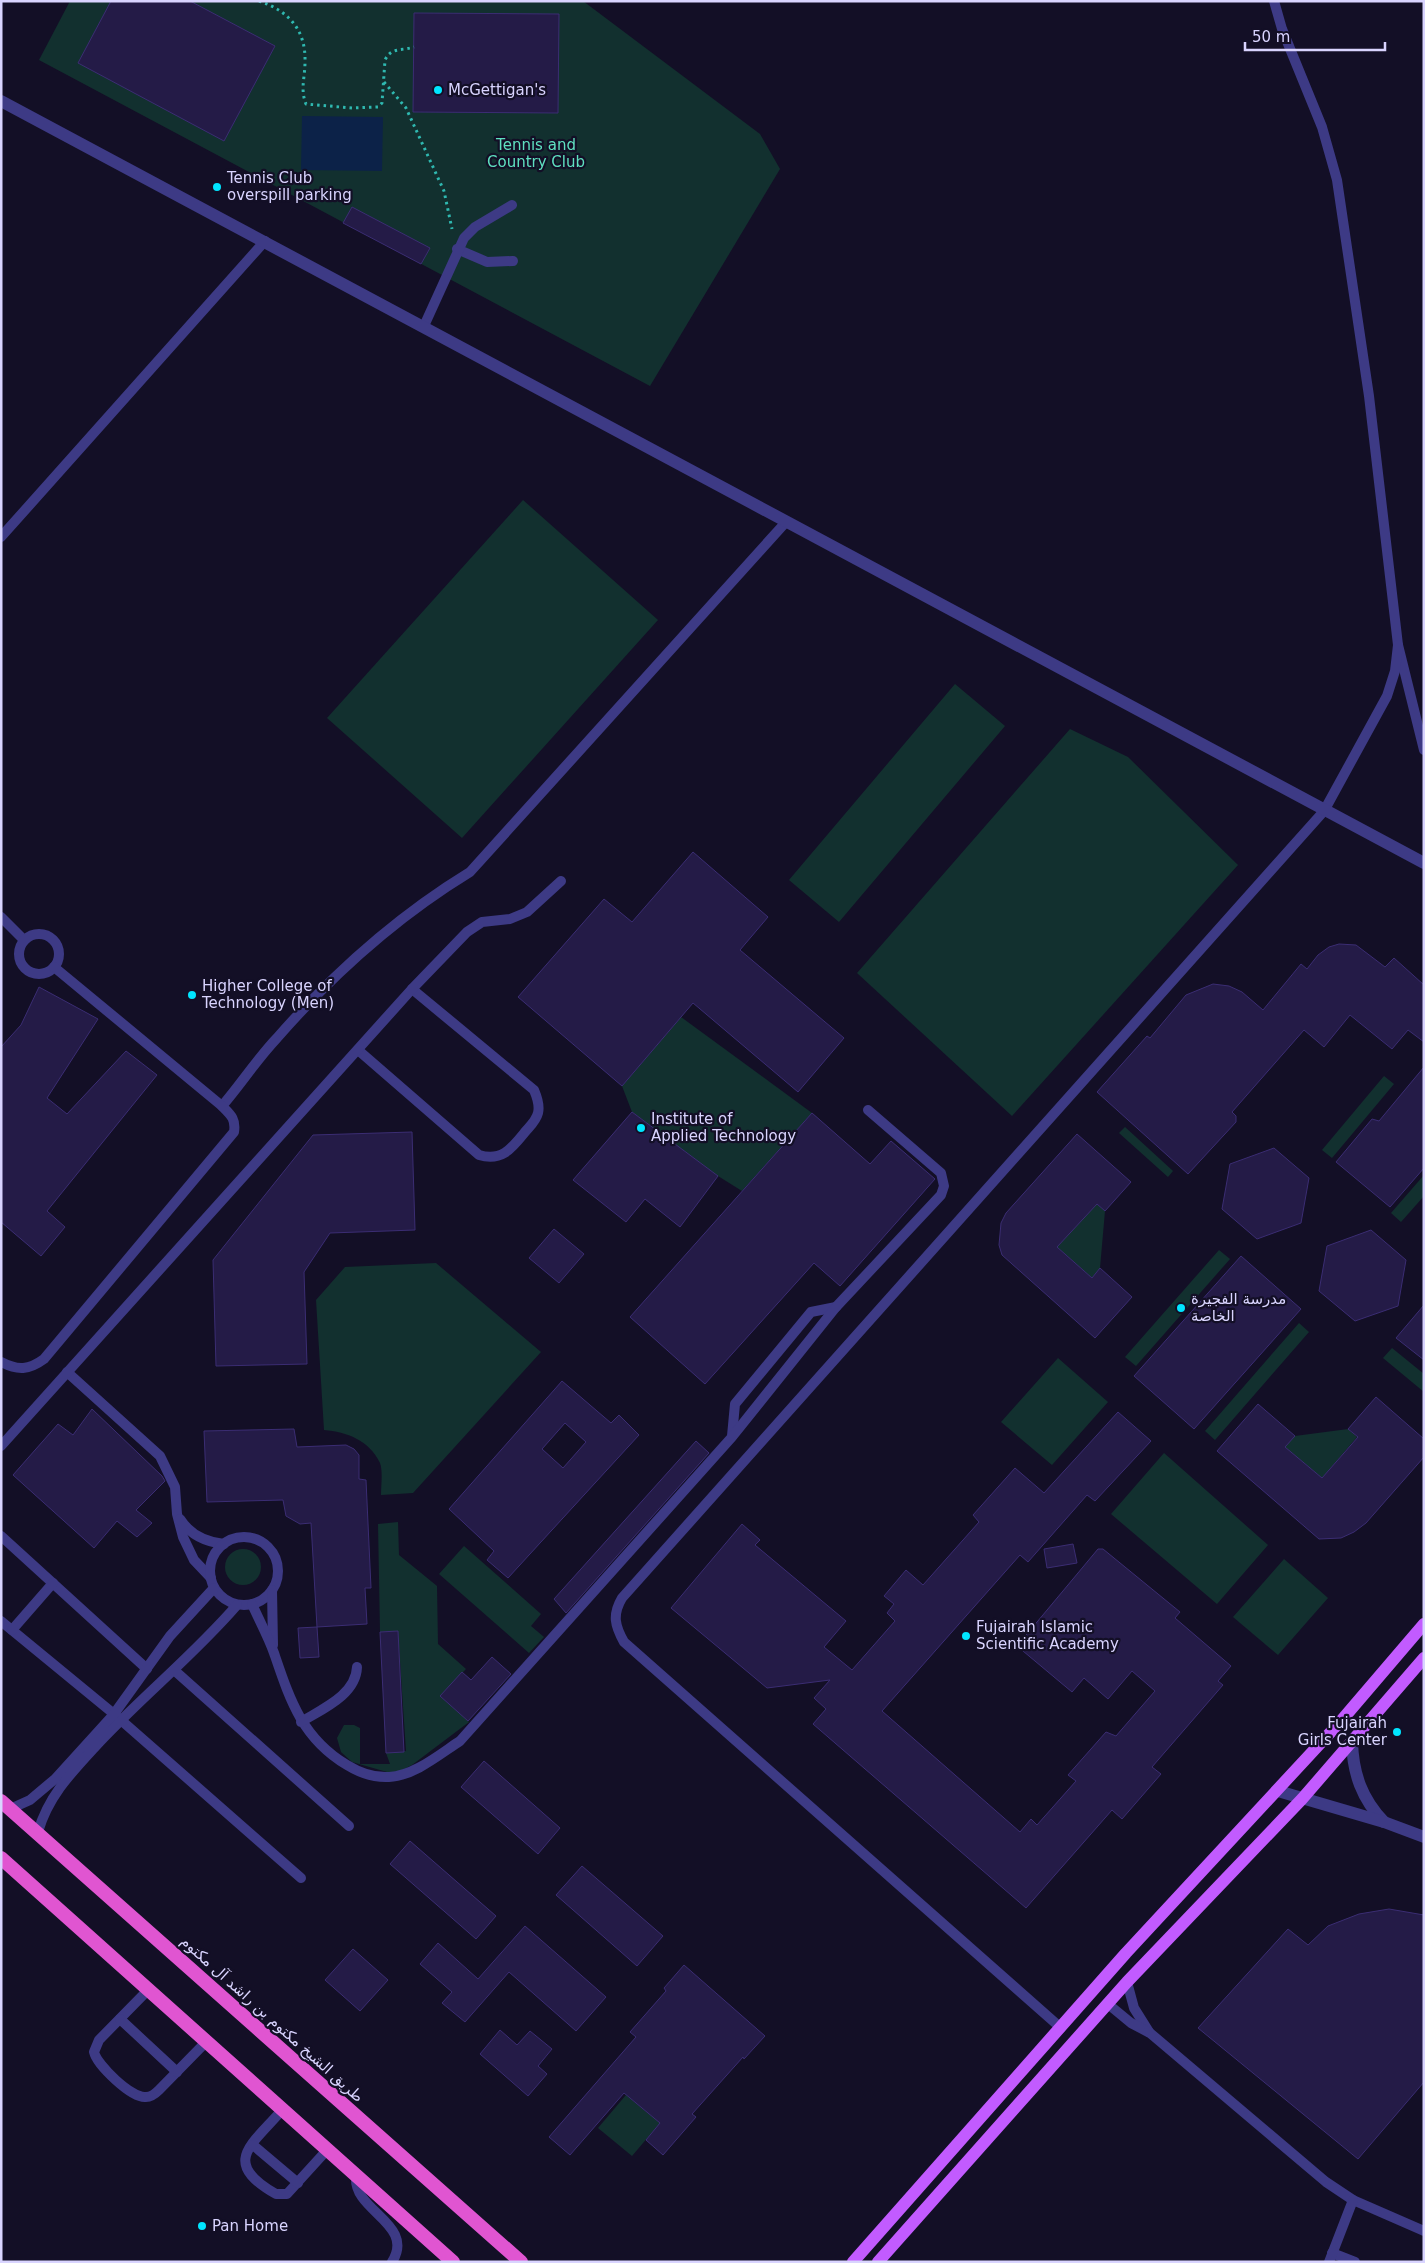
<svg xmlns="http://www.w3.org/2000/svg" width="1425" height="2263" viewBox="0 0 1425 2263" font-family="'DejaVu Sans','Noto Sans Arabic',sans-serif">
	<style>
		.green { fill: #12302f }
		.water { fill: #0c2248 }
		.building { fill: #241b47; stroke: #3b2d73; fill-rule: evenodd }
		.lines { fill: none; stroke-linecap: round; stroke-linejoin: round }
		.path { stroke: #2fb8b0; stroke-width: 3; stroke-dasharray: 2.5 4; stroke-linecap: butt }
		.service { stroke: #3d3a85; stroke-width: 10 }
		.tertiary { stroke: #3d3a85; stroke-width: 12 }
		.primary { stroke: #c25bff; stroke-width: 12 }
		.trunk { stroke: #e055d1; stroke-width: 14 }
		.poi-dot { fill: #00e5ff; stroke: #130f26; stroke-width: 2 }
		.labels { text-anchor: middle; dominant-baseline: central; stroke-width: 4.5; stroke-linejoin: round; paint-order: stroke }
		.poi-label { font-size: 15px; fill: #d9d4ff; stroke: #130f26; text-anchor: start }
		.park-label { font-size: 15px; fill: #5fe0c0; stroke: #130f26 }
		.street-label { font-size: 15px; fill: #d9d4ff; stroke: #130f26 }
	</style>
	<rect width="100%" height="100%" fill="#130f26"/>
	<g class="green">
		<path d="M70,1H583L760,134L780,169L650,386L39,60Z"/>
		<path d="M523,500L658,620L462,838L327,718Z"/>
		<path d="M955,684L1005,726L839,922L789,880Z"/>
		<path d="M1070,729L1128,757L1238,865L1012,1116L857,973Z"/>
		<path d="M681,1017L812,1113L742,1191L718,1176L632,1112L622,1086Z"/>
		<path d="M1384,1076L1394,1084L1332,1158L1322,1150Z"/>
		<path d="M1125,1127L1173,1171L1168,1177L1119,1133Z"/>
		<path d="M1424,1175V1196L1401,1222L1391,1213Z"/>
		<path d="M1097,1204L1105,1211L1100,1268L1092,1278L1057,1247Z"/>
		<path d="M1219,1250L1230,1259L1136,1366L1125,1357Z"/>
		<path d="M436,1263L541,1352L413,1493L381,1495C381,1486 383,1471 380,1463C369,1440 347,1432 324,1430L316,1300L345,1267Z"/>
		<path d="M1299,1323L1309,1332L1215,1440L1205,1431Z"/>
		<path d="M1392,1348L1424,1374V1392L1383,1358Z"/>
		<path d="M1058,1358L1108,1402L1052,1465L1001,1422Z"/>
		<path d="M1348,1429L1357,1437L1322,1478L1285,1447L1295,1436Z"/>
		<path d="M1164,1453L1268,1545L1217,1604L1111,1514Z"/>
		<path d="M398,1522L399,1555L437,1586L438,1644L466,1669L440,1696L469,1722L412,1765L394,1774L352,1762L341,1752L337,1738L344,1725H354L360,1728V1764H390L386,1753L406,1751L398,1631L380,1632L378,1524Z"/>
		<path d="M464,1546L541,1614L531,1626L544,1637L529,1653L439,1574Z"/>
		<circle cx="243" cy="1567" r="18"/>
		<path d="M1284,1559L1328,1598L1278,1655L1233,1617Z"/>
		<path d="M626,2095L660,2123L632,2156L598,2128Z"/>
	</g>
	<path class="water" d="M302,116L383,117L382,171L301,170Z"/>
	<g class="building">
		<path d="M111,1H190L275,46L224,141L78,63Z"/>
		<path d="M414,13L559,14L558,113L413,112Z"/>
		<path d="M352,207L430,248L421,264L343,223Z"/>
		<path d="M693,852L768,917L740,950L844,1038L798,1092L693,1003L622,1086L518,997L604,899L632,922Z"/>
		<path d="M1339,944L1356,945L1385,967L1394,958L1424,985V1042L1408,1030L1392,1049L1350,1015L1324,1047L1304,1030L1232,1112L1236,1116V1122L1188,1174L1097,1092L1147,1036L1150,1038L1186,995L1213,984L1229,986L1242,992L1263,1010L1301,964L1307,969L1318,955L1329,947Z"/>
		<path d="M39,987L98,1019L47,1098L67,1114L126,1051L157,1075L47,1211L65,1227L41,1256L1,1222V1047L21,1025Z"/>
		<path d="M1424,1067V1168L1390,1207L1336,1162L1372,1119L1379,1121Z"/>
		<path d="M632,1112L718,1176L680,1227L645,1199L626,1222L573,1180Z"/>
		<path d="M812,1113L870,1164L891,1141L935,1179L840,1286L814,1263L705,1384L630,1317Z"/>
		<path d="M412,1132L415,1230L330,1233L304,1272L307,1364L216,1366L213,1260L313,1135Z"/>
		<path d="M1077,1134L1131,1182L1105,1211L1097,1204L1057,1247L1092,1278L1100,1268L1132,1297L1095,1338L1002,1255L999,1245L1001,1223L1006,1213Z"/>
		<path d="M1274,1148L1309,1178L1301,1223L1257,1239L1222,1209L1230,1164Z"/>
		<path d="M554,1229L584,1254L559,1283L529,1258Z"/>
		<path d="M1371,1230L1406,1260L1398,1306L1355,1321L1319,1291L1327,1246Z"/>
		<path d="M1241,1256L1301,1309L1194,1429L1134,1376Z"/>
		<path d="M1424,1305V1360L1396,1338Z"/>
		<path d="M562,1381L611,1423L619,1415L639,1435L508,1578L487,1560L494,1551L449,1509ZM565,1423L586,1442L563,1468L542,1449Z"/>
		<path d="M1376,1397L1424,1439V1457L1366,1523L1354,1532L1341,1538L1319,1539L1217,1451L1258,1404L1295,1436L1285,1447L1322,1478L1358,1437L1348,1429Z"/>
		<path d="M92,1409L162,1476L165,1481L136,1510L152,1523L137,1537L117,1521L94,1548L13,1475L58,1424L73,1435Z"/>
		<path d="M1118,1412L1151,1441L1095,1501L1087,1495L1028,1562L1020,1555L882,1711L1020,1832L1031,1819L1037,1825L1076,1781L1068,1775L1106,1732L1116,1736L1155,1691L1132,1671L1108,1699L1084,1678L1072,1692L1017,1646L1098,1549H1103L1180,1612L1175,1618L1231,1666L1218,1681L1223,1685L1152,1767L1161,1774L1122,1819L1112,1810L1026,1908L813,1724L826,1709L814,1698L830,1680L767,1688L671,1608L742,1524L760,1540L755,1545L846,1621L824,1647L852,1670L895,1621L887,1613L894,1604L884,1596L906,1570L923,1585L979,1522L973,1515L1015,1468L1044,1493Z"/>
		<path d="M294,1429L297,1447L346,1445L354,1449L359,1455V1479L366,1480L371,1588H365L367,1624L317,1627L311,1523L300,1524L286,1516L283,1500L207,1502L204,1431Z"/>
		<path d="M696,1441L709,1453L566,1613L554,1599Z"/>
		<path d="M1073,1544L1077,1563L1047,1568L1044,1549Z"/>
		<path d="M317,1627L319,1657L300,1658L298,1628Z"/>
		<path d="M398,1631L404,1752L386,1753L380,1632Z"/>
		<path d="M492,1657L511,1674L468,1721L440,1696L462,1672L471,1680Z"/>
		<path d="M484,1761L560,1828L538,1854L461,1787Z"/>
		<path d="M410,1841L496,1916L476,1939L390,1864Z"/>
		<path d="M582,1866L663,1936L637,1966L556,1895Z"/>
		<path d="M1389,1909L1424,1915V2082L1358,2159L1198,2028L1288,1929L1308,1945L1328,1926L1359,1914Z"/>
		<path d="M525,1926L606,1997L576,2031L509,1972L465,2022L442,2003L452,1992L420,1964L438,1943L478,1979Z"/>
		<path d="M353,1949L388,1980L360,2011L325,1980Z"/>
		<path d="M684,1965L765,2036L744,2059L743,2057L692,2114L696,2117L663,2155L646,2140L660,2123L624,2093L570,2155L549,2137L636,2037L630,2032L666,1991L664,1988Z"/>
		<path d="M500,2030L517,2045L530,2031L552,2049L538,2066L547,2074L528,2096L480,2054Z"/>
	</g>
	<g class="lines">
		<g class="path">
			<path d="M259,1C289,11 306,30 305,62C305,78 300,89 306,104L352,108L378,107L382,103L385,60C391,47 402,51 414,47"/>
			<path d="M384,82L406,108L444,191L452,229"/>
		</g>
		<g class="service">
			<path d="M1274,1L1282,29L1322,127L1337,180L1369,396L1398,645L1424,750"/>
			<path d="M457,249L487,262L513,261"/>
			<path d="M424,326L464,238L475,227L512,205"/>
			<path d="M1,537L265,241"/>
			<path d="M1,917L24,940"/>
			<circle cx="39" cy="954" r="20"/>
			<path d="M358,1050L479,1155C502,1162 512,1148 525,1132C530,1126 536,1121 538,1113C540,1105 537,1097 534,1090L412,989"/>
			<path d="M222,1106C241,1084 257,1059 277,1038C332,975 398,916 470,872L786,522"/>
			<path d="M1,1362C18,1371 29,1370 44,1359L234,1132C236,1119 231,1115 222,1106L54,967"/>
			<path d="M67,1372L160,1456L175,1487L177,1514L183,1537L194,1560L211,1578"/>
			<path d="M732,1436L735,1404L811,1312L836,1307"/>
			<path d="M1,1446L412,989L467,932L482,922L510,919L527,912L561,881"/>
			<path d="M180,1519C190,1535 206,1542 224,1544"/>
			<path d="M1,1536L147,1669"/>
			<circle cx="244" cy="1571" r="34"/>
			<path d="M272,1590L273,1645"/>
			<path d="M252,1604C259,1620 268,1636 274,1653C290,1700 302,1738 347,1765C360,1773 373,1778 389,1777C414,1776 440,1754 460,1741L732,1437L836,1307L941,1195L944,1186L941,1173L868,1110"/>
			<path d="M1,1621L114,1714L301,1878"/>
			<path d="M12,1630L53,1583"/>
			<path d="M174,1670L349,1826"/>
			<path d="M301,1722C322,1709 356,1695 357,1667"/>
			<path d="M10,1809L30,1800L55,1779L114,1714L170,1636L214,1588"/>
			<path d="M38,1832C48,1797 70,1774 94,1748C140,1698 193,1656 237,1605"/>
			<path d="M1127,1982L1134,2008L1149,2032"/>
			<path d="M148,1990L99,2040L94,2052C97,2065 132,2099 146,2097C151,2097 155,2094 159,2090L206,2042"/>
			<path d="M1108,2004L1131,2023L1150,2033L1326,2182L1353,2200L1424,2231"/>
			<path d="M120,2019L177,2072"/>
			<path d="M1061,2028L624,1642C615,1626 612,1615 622,1598L1324,811L1387,696L1395,671L1398,645"/>
			<path d="M282,2110C252,2145 220,2162 276,2194H287L327,2150"/>
			<path d="M253,2145L298,2183"/>
			<path d="M356,2177C353,2211 416,2224 392,2262"/>
			<path d="M1332,2253L1355,2262"/>
			<path d="M1329,2262L1353,2200"/>
		</g>
		<g class="tertiary">
			<path d="M1,101L1424,863"/>
			<path d="M1352,1742C1353,1774 1362,1799 1384,1822"/>
			<path d="M1278,1791L1384,1822L1424,1837"/>
		</g>
		<g class="primary">
			<path d="M853,2262L1126,1953L1341,1721L1424,1624"/>
			<path d="M878,2262L1127,1982L1302,1799L1424,1658"/>
		</g>
		<g class="trunk">
			<path d="M1,1801L521,2262"/>
			<path d="M1,1858L453,2262"/>
		</g>
	</g>
	<g class="poi-dot">
		<circle cx="438" cy="90" r="5"/>
		<circle cx="217" cy="187" r="5"/>
		<circle cx="192" cy="995" r="5"/>
		<circle cx="641" cy="1128" r="5"/>
		<circle cx="1181" cy="1308" r="5"/>
		<circle cx="966" cy="1636" r="5"/>
		<circle cx="1397" cy="1732" r="5"/>
		<circle cx="202" cy="2226" r="5"/>
	</g>
	<g class="labels">
		<g class="poi-label">
			<text x="448" y="90">McGettigan's</text>
			<text x="227" y="178">Tennis Club<tspan x="227" dy="17">overspill parking</tspan></text>
			<text x="202" y="986">Higher College of<tspan x="202" dy="17">Technology (Men)</tspan></text>
			<text x="651" y="1119">Institute of<tspan x="651" dy="17">Applied Technology</tspan></text>
			<text x="1191" y="1299">مدرسة الفجيرة<tspan x="1191" dy="17">الخاصة</tspan></text>
			<text x="976" y="1627">Fujairah Islamic<tspan x="976" dy="17">Scientific Academy</tspan></text>
			<text x="1387" y="1723" text-anchor="end">Fujairah<tspan x="1387" dy="17">Girls Center</tspan></text>
			<text x="212" y="2226">Pan Home</text>
		</g>
		<g class="park-label">
			<text x="536" y="145">Tennis and<tspan x="536" dy="17">Country Club</tspan></text>
		</g>
		<g class="street-label">
			<text transform="translate(272 2019) rotate(42)">طريق الشيخ مكتوم بن راشد آل مكتوم</text>
		</g>
	</g>
	<rect width="1425" height="2263" fill="none" stroke="#d9d4ff" stroke-width="5"/>
	<path d="M1245 42v8h140v-8" fill="none" stroke="#d9d4ff" stroke-width="2.5"/>
	<text x="1252" y="42" font-size="15" fill="#d9d4ff" stroke="#130f26" stroke-width="4" paint-order="stroke">50 m</text>
</svg>
